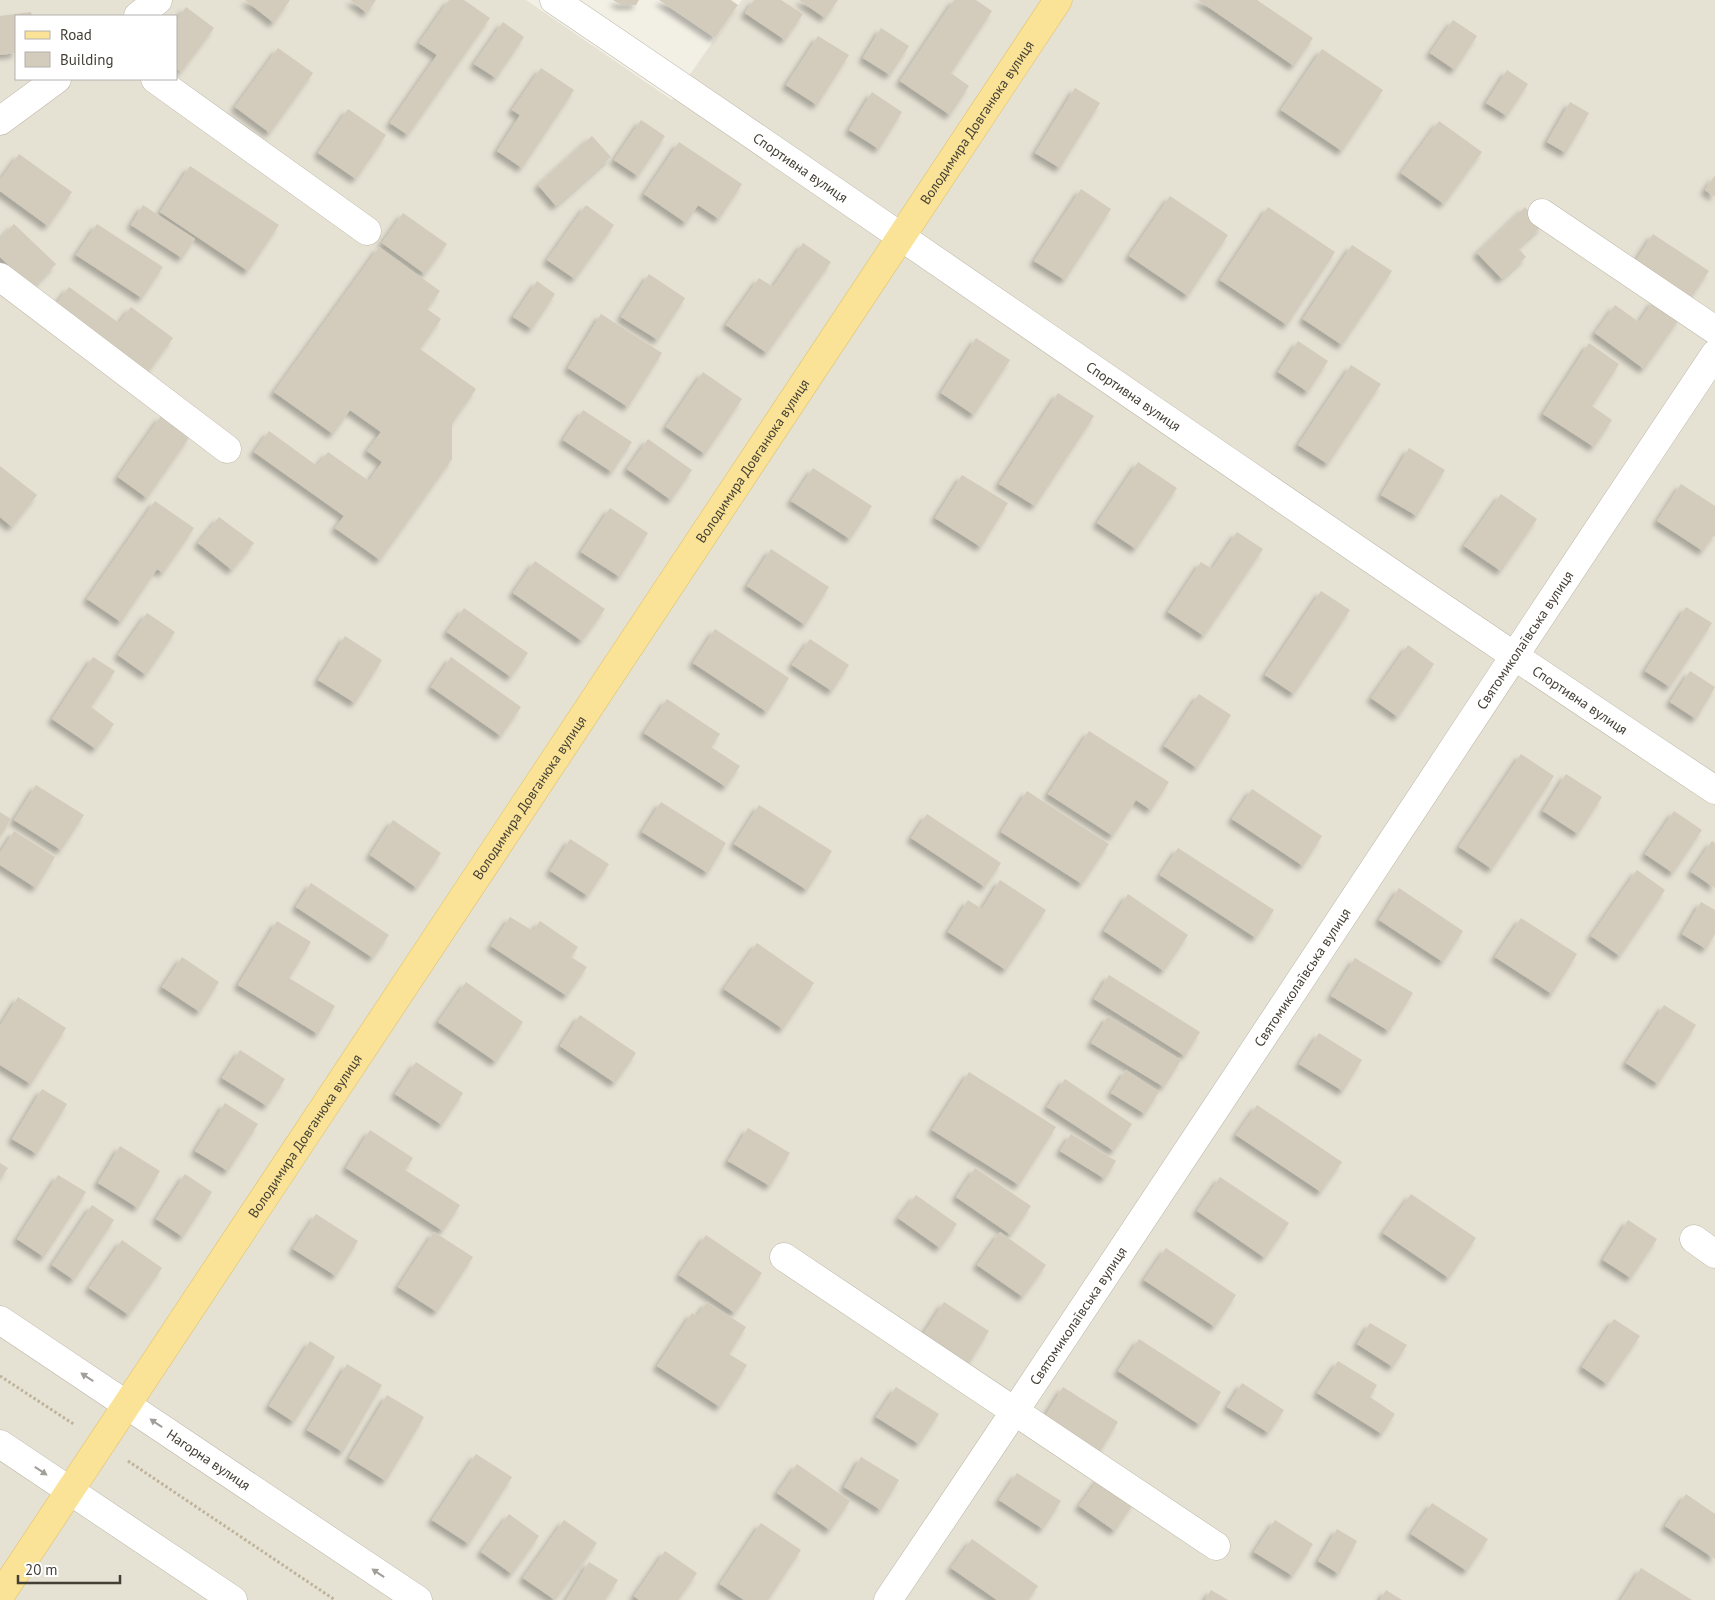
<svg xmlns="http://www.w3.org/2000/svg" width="1715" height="1600" font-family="'PT Sans',sans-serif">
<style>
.residential{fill:#e5e1d3;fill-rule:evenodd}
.building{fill:#d3cbbb;filter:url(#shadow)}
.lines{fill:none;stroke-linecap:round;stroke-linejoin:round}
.minor-casing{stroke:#bdb7a8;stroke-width:29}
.major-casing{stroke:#dec167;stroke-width:29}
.path{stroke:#beb39a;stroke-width:3;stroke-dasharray:2.5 2.5;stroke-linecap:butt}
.minor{stroke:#fff;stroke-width:28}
.major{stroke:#fae396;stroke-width:28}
.oneway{fill:#a29f9a}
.labels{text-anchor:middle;stroke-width:4;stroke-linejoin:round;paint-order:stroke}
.street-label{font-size:14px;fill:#443f35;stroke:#fff}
</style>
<defs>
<filter id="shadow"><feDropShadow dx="-4.5" dy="4.5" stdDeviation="2.5" flood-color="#0004"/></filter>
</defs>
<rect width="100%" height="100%" fill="#f2efe5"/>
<!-- residential -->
<path class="residential" d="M0 0H526L672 100 742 0H1715V1600H0ZM16 16H176V79H16Z"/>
<!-- building -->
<g class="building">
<polygon points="245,0 290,0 274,23"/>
<polygon points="350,0 376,0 367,13"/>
<polygon points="449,0 464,0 490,18 408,135 390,123 437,55 419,43"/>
<polygon points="613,0 639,0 636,5 621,5"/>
<polygon points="659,0 731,0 738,5 715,38"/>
<polygon points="754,0 781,0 803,14 785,40 745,13"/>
<polygon points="799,0 838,0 825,18"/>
<polygon points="954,0 976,0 992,11 951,73 969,86 950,115 900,81"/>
<polygon points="1198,0 1257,0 1313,38 1294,66"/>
<polygon points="186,7 214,28 181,72 176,68 176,21"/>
<polygon points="31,12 32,16 16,16 16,53 0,55 0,16"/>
<polygon points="1453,20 1477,36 1455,70 1430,53"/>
<polygon points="503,22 524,37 496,78 474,64"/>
<polygon points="881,28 909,46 890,75 863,58"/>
<polygon points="818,36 849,55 817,105 786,85"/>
<polygon points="278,48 313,73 270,133 235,107"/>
<polygon points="1322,49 1383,90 1342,151 1281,110"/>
<polygon points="541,68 574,90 522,168 497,151 520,115 512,110"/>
<polygon points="1507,70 1528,84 1507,116 1486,103"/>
<polygon points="1075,88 1100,103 1060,168 1035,153"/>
<polygon points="872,92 902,112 879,149 849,130"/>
<polygon points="1570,102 1589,113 1566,153 1547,142"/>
<polygon points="348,109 386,135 356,179 318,153"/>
<polygon points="641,120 665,136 638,176 614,160"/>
<polygon points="1439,121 1482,152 1444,204 1401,173"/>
<polygon points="592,136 611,157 556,206 538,185"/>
<polygon points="679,142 742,184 719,219 698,205 686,223 644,194"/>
<polygon points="19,154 72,192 48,226 0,191 0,180"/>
<polygon points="190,166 279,225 248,271 160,212"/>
<polygon points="1715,175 1715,197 1705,190"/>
<polygon points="1081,189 1111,209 1065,280 1034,261"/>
<polygon points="1170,196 1228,235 1188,296 1129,256"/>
<polygon points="143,205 195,239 182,258 131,225"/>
<polygon points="586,205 614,225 575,279 547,260"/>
<polygon points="1268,207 1335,252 1287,325 1220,280"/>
<polygon points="1525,207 1542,226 1518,248 1526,257 1502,279 1477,253"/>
<polygon points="403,213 447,244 425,274 382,243"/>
<polygon points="14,224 56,264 33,288 0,257 0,239"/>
<polygon points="97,224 163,267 142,298 76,255"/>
<polygon points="1653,234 1709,271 1690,299 1635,262"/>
<polygon points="803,243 831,262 767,353 726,325 759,278 773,287"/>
<polygon points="1352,245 1392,271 1342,345 1303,319"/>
<polygon points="379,247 440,291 427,309 441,319 420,349 476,389 452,423 452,459 380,560 335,528 344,516 254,452 269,431 317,466 328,452 369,481 382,462 367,451 381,432 350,410 333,434 274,392"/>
<polygon points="649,274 685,298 658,340 621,317"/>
<polygon points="537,281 555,294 532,329 513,317"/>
<polygon points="69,287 119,323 131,307 173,338 145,376 52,309"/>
<polygon points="1654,300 1680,318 1644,369 1595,333 1615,305 1639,322"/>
<polygon points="601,314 662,353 628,407 568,368"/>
<polygon points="976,338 1010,360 974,415 941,393"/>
<polygon points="1298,341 1328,361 1308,392 1278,372"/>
<polygon points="1589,343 1619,364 1592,406 1612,420 1594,447 1543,414"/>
<polygon points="1351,365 1381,384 1328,464 1298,445"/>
<polygon points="703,372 742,399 705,454 666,427"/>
<polygon points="1058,393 1094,416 1035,506 999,484"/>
<polygon points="583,410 632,442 612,472 563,440"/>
<polygon points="161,416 190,436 147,498 118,477"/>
<polygon points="648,439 692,470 671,500 627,469"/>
<polygon points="1409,448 1445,470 1417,516 1381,495"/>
<polygon points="1138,462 1177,488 1136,549 1097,523"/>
<polygon points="0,466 37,495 12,527 0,517"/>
<polygon points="813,468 872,506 850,539 791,501"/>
<polygon points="962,475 1008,503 981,547 935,518"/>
<polygon points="1681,484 1715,506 1715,537 1713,536 1703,551 1657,521"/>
<polygon points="1501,494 1537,519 1501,571 1464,546"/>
<polygon points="155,501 194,528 163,573 157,569 121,622 87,599"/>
<polygon points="610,508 648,533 620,577 581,552"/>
<polygon points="219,517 254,543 232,570 198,543"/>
<polygon points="1237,532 1263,549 1204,636 1168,612 1201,562 1212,569"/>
<polygon points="771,549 829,587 805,625 747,586"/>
<polygon points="535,561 605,609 582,641 513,593"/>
<polygon points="1321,591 1350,610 1294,694 1265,675"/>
<polygon points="1686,607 1712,623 1670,687 1645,671"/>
<polygon points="464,608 528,653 511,677 447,632"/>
<polygon points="147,613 175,632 146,675 118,655"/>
<polygon points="715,629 789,678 767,712 693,663"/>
<polygon points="345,636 382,660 355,703 318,680"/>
<polygon points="810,639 849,665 832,691 792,665"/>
<polygon points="1408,645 1434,664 1398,717 1371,698"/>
<polygon points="93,657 115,671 91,707 114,724 96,749 52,719"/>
<polygon points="451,657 521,707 501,736 431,687"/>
<polygon points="1690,671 1715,687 1696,719 1670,702"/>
<polygon points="1199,694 1231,715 1197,768 1164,746"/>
<polygon points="667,699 720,734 711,747 740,766 726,787 644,733"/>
<polygon points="1089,731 1169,782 1151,810 1136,800 1113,836 1048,794"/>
<polygon points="1521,754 1554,776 1492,869 1459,847"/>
<polygon points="1566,774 1602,797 1578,834 1543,811"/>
<polygon points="36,785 84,815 61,850 14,820"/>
<polygon points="1252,789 1322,836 1303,866 1232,819"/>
<polygon points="1027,791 1109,844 1082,884 1001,832"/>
<polygon points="661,802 726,843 708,873 642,832"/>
<polygon points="759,805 832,851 807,890 734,844"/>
<polygon points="1674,811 1702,830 1673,873 1645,854"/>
<polygon points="0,812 11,819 0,837"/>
<polygon points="927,814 1001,863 985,887 911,838"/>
<polygon points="393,820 441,853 417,888 370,855"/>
<polygon points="14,831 55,857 36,888 0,865 0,853"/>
<polygon points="570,839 609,864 588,896 550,871"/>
<polygon points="1712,841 1715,843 1715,888 1691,872"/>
<polygon points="1178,848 1274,910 1256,938 1160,875"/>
<polygon points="1637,870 1665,890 1620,956 1591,936"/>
<polygon points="1000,880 1046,910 1006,970 948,932 968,900 982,909"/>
<polygon points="311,883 389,935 373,958 296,907"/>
<polygon points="1399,888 1463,931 1443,962 1379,920"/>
<polygon points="1128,894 1188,935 1164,971 1104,931"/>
<polygon points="1701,902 1715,910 1715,934 1706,949 1682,934"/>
<polygon points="510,917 533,931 540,921 578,947 571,957 587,967 567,996 491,946"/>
<polygon points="1521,918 1577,954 1552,994 1495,957"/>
<polygon points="277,921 311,942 289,978 335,1006 318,1034 238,985"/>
<polygon points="757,943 814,983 783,1029 724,989"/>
<polygon points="182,957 219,982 200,1012 162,987"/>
<polygon points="1355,958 1413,993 1389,1031 1331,996"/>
<polygon points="1109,975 1200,1032 1185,1056 1094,999"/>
<polygon points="466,982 523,1022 496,1062 438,1022"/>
<polygon points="18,997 66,1028 31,1084 0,1065 0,1026"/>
<polygon points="1664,1005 1696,1025 1658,1084 1626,1063"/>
<polygon points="580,1015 636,1053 615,1083 560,1046"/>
<polygon points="1108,1016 1181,1060 1164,1087 1091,1043"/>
<polygon points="1319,1033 1362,1060 1343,1091 1299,1064"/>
<polygon points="240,1050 285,1079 267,1106 222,1078"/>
<polygon points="416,1062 463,1093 442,1125 395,1094"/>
<polygon points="1126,1070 1159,1092 1145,1114 1111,1093"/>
<polygon points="969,1072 1056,1127 1019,1185 932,1130"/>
<polygon points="1065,1079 1132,1124 1114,1151 1047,1107"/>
<polygon points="42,1089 67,1104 37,1154 12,1139"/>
<polygon points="225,1103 258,1124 228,1171 195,1151"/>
<polygon points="1257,1105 1342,1162 1321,1192 1236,1135"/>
<polygon points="748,1128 790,1153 770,1186 728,1161"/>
<polygon points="370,1130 413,1158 405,1170 460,1205 443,1231 346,1168"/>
<polygon points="1071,1134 1116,1161 1105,1179 1060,1151"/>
<polygon points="120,1146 160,1171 138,1208 98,1183"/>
<polygon points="0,1163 8,1168 0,1179"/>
<polygon points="975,1168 1031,1206 1011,1235 956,1197"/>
<polygon points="185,1174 212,1192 183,1237 156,1219"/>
<polygon points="58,1175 86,1192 44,1257 17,1239"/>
<polygon points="1220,1177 1289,1223 1265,1258 1197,1211"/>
<polygon points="1411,1194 1476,1238 1449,1278 1383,1233"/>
<polygon points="916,1195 957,1224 940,1248 898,1218"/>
<polygon points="92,1205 114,1220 74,1280 52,1265"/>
<polygon points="316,1214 358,1241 336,1276 293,1249"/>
<polygon points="1628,1220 1657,1239 1631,1278 1603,1260"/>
<polygon points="434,1232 473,1257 437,1312 398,1287"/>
<polygon points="1000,1232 1046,1265 1023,1297 977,1265"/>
<polygon points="706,1235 762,1273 735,1313 679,1275"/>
<polygon points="122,1240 162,1268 129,1315 89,1288"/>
<polygon points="1166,1248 1236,1295 1215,1327 1144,1280"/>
<polygon points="707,1302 746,1327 729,1354 747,1365 720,1407 657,1366 692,1313 697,1316"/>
<polygon points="944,1302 989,1331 968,1365 922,1336"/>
<polygon points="1614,1319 1640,1336 1607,1384 1582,1367"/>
<polygon points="1370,1323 1407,1345 1393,1367 1357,1344"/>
<polygon points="1139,1339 1221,1392 1200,1425 1118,1371"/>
<polygon points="310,1341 335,1357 294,1422 269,1406"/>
<polygon points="1338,1361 1377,1385 1370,1397 1395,1414 1382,1434 1317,1393"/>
<polygon points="347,1364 382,1385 343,1452 307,1430"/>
<polygon points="1242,1383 1284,1410 1269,1433 1227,1407"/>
<polygon points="896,1387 939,1414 919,1444 876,1417"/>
<polygon points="1063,1387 1118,1422 1098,1455 1042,1421"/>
<polygon points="387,1395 424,1417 386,1481 349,1458"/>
<polygon points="476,1454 512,1477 469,1544 432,1520"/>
<polygon points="861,1457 899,1480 881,1510 844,1487"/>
<polygon points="797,1464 850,1501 830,1530 777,1493"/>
<polygon points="1017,1473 1061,1501 1043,1529 999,1500"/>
<polygon points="1100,1477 1135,1501 1115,1531 1079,1506"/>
<polygon points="1686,1494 1715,1514 1715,1559 1665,1526"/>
<polygon points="1432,1503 1488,1539 1467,1571 1411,1534"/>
<polygon points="509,1514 539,1536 512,1574 481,1552"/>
<polygon points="564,1520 597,1543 555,1600 523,1578"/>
<polygon points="1275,1520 1313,1544 1293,1576 1254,1552"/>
<polygon points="761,1523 801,1550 768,1600 744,1600 720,1584"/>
<polygon points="1337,1529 1357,1541 1339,1574 1318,1561"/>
<polygon points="972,1539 1038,1586 1028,1600 997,1600 951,1568"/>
<polygon points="665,1551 697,1573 678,1600 639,1600 634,1596"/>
<polygon points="589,1562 618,1580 605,1600 566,1600"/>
<polygon points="1641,1568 1692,1600 1621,1600"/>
<polygon points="1211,1590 1228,1600 1205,1600"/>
<polygon points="1386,1590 1402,1600 1380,1600"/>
</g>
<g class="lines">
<defs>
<g id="minor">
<path id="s1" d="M554 0C942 262 1325 532 1715 790"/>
<polyline points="138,16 158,0"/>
<polyline points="155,79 367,231"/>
<polyline points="0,121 57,79"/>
<polyline points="1542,213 1715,330"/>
<polyline points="0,277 227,449"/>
<polyline points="1694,1239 1715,1254"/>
<polyline points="784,1257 1216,1546"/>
<path id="s2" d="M0 1320 418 1600"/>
<polyline points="0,1444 233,1600"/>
<path id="s3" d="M888 1600C1167 1187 1438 768 1715 354"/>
</g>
<g id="major">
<path id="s4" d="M0 1596 1058 0"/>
</g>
</defs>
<!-- minor casing -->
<use href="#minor" class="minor-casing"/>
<!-- major casing -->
<use href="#major" class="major-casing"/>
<!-- path -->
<g class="path">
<polyline points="0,1376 75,1425"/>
<polyline points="128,1461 335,1600"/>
</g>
<!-- minor -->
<use href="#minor" class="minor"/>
<!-- major -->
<use href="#major" class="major"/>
</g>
<!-- one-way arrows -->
<defs><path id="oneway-solid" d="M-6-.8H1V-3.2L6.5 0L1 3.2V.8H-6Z" transform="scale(1.25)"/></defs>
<g class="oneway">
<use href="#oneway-solid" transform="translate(87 1377) rotate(-147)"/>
<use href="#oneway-solid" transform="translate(156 1423) rotate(-146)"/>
<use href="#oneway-solid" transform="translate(41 1471) rotate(34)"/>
<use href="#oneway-solid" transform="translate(378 1573) rotate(-146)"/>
</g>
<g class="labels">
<!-- street labels -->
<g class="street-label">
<text dy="5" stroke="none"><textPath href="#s4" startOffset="1768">Володимира Довганюка вулиця</textPath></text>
<text dy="5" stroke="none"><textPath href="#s1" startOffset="298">Спортивна вулиця</textPath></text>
<text dy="5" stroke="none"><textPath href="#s1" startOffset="702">Спортивна вулиця</textPath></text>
<text dy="5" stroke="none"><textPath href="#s4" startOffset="1362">Володимира Довганюка вулиця</textPath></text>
<text dy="5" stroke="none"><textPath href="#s3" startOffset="1152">Святомиколаївська вулиця</textPath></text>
<text dy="5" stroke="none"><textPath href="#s1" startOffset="1242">Спортивна вулиця</textPath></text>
<text dy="5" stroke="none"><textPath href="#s4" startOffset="958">Володимира Довганюка вулиця</textPath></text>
<text dy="5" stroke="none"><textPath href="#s3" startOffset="748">Святомиколаївська вулиця</textPath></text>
<text dy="5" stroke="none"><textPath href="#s4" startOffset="552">Володимира Довганюка вулиця</textPath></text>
<text dy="5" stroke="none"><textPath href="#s3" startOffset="342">Святомиколаївська вулиця</textPath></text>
<text dy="5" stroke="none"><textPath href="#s2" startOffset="251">Нагорна вулиця</textPath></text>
</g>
</g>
<!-- legend -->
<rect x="15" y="15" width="162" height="65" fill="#ffffff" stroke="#b4b2ae"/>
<rect x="25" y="31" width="25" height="8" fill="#fae396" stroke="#b4b2ae"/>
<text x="60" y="40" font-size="15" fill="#443f35">Road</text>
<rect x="25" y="52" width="25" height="15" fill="#d3cbbb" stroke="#b4b2ae"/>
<text x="60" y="65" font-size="15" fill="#443f35">Building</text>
<!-- scale -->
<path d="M18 1575v8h102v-8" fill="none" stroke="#443f35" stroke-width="2.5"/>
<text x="25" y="1575" font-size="15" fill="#443f35" stroke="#ffffff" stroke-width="4" paint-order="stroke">20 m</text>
</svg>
